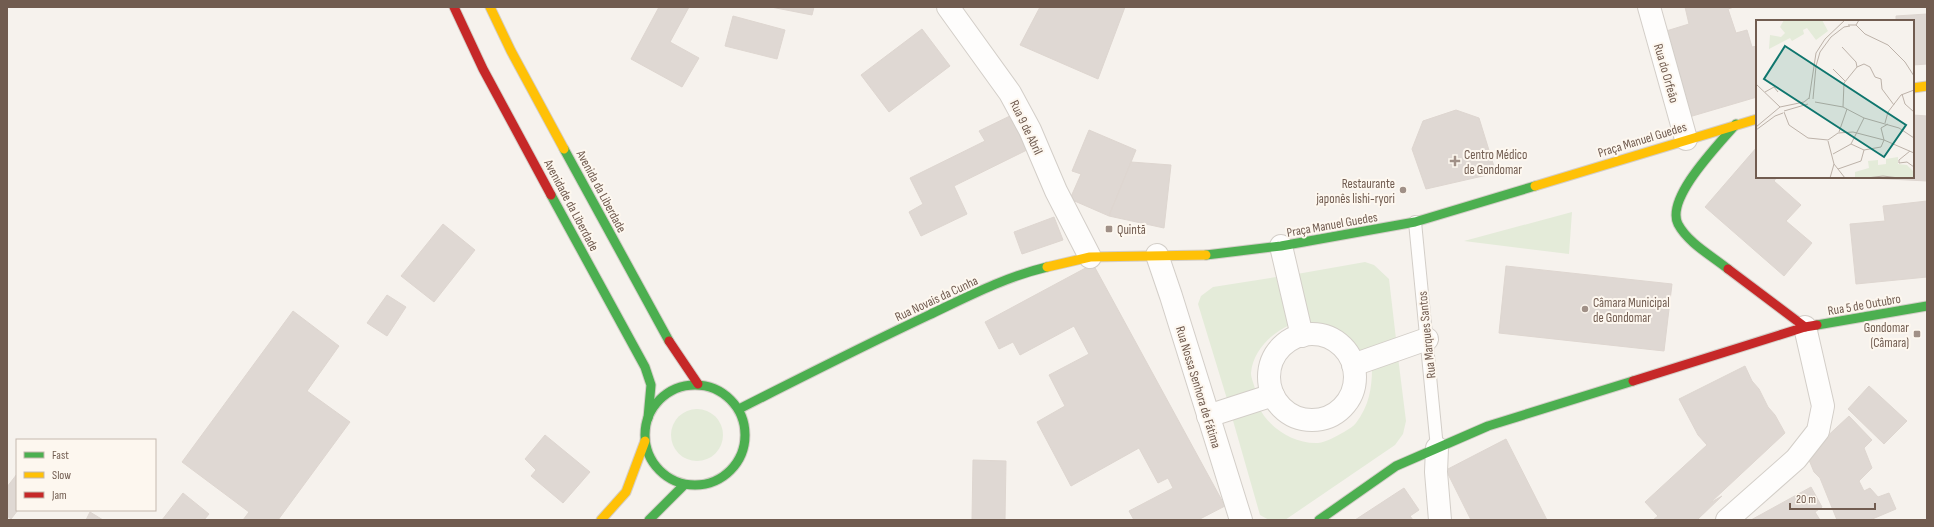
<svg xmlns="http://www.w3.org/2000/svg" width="1934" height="527" font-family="'Sofia Sans Condensed',sans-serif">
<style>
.green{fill:#e4ebd9}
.building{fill:#dfd8d3;stroke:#ded6d0}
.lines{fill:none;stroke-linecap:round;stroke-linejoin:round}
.lane-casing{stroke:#d3cec8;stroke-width:14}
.street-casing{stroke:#d3cec8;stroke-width:24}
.fast-casing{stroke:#d4cec8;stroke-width:11}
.slow-casing{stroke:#d4cec8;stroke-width:11}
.jam-casing{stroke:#d4cec8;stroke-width:11}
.lane{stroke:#fefdfc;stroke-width:12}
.street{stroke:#fefdfc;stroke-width:22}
.fast{stroke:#4caf50;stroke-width:9}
.slow{stroke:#ffc107;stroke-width:9}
.jam{stroke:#c62828;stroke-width:9}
.poi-dot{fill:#a09087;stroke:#fdf7ef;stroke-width:1.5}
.labels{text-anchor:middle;stroke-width:4;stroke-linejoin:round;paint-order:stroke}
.street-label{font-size:13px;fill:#715c50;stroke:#fdf7ef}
.poi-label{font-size:13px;fill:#715c50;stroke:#fdf7ef;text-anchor:start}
.inset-road{fill:none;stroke:#bdb2a9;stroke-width:1}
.view{fill:#0f766e;fill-opacity:0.15;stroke:#0f766e;stroke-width:2}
.inset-edge{fill:none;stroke:#715c50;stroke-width:2}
</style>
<rect width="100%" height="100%" fill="#f6f2ed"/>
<!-- green -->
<g class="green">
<polygon points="1572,212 1569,254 1464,241"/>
<path d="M1365 262 1374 265 1389 279 1396 339 1361 351C1342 329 1336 325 1307 322L1297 274Z"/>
<path d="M1276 277 1290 325C1271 333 1253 351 1251 373 1251 378 1254 384 1255 389L1227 399 1198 304 1201 296 1213 287Z"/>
<path d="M1398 357 1406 421 1403 434 1395 445 1285 520H1269L1260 515 1232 417 1258 406C1269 428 1293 444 1318 443 1326 442 1337 436 1344 432 1348 429 1353 427 1356 423 1369 406 1372 388 1372 368Z"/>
<circle cx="697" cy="435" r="26"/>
</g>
<!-- building -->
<g class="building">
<polygon points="659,7 689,7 670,42 699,58 682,87 631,59"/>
<polygon points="771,7 814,7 812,15"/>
<polygon points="1040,7 1125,7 1098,79 1020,45"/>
<polygon points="1685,7 1734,7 1728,9 1736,33 1747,30 1752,47 1757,46 1757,97 1689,117 1663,32 1689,24"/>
<polygon points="1927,14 1927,64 1913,65 1913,21 1896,21 1896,16"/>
<polygon points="733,16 785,30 777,59 725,46"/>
<polygon points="922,29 950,66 889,112 861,75"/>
<polygon points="1456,110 1479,118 1496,173 1426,189 1412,149 1423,121"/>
<polygon points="1016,113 1033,147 954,186 967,214 921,236 909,212 923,204 910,178 985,141 979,131"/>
<polygon points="1913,115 1927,116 1927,181 1870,178 1913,177"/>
<polygon points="1089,130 1136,150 1109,216 1070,199 1081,174 1072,171"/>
<polygon points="1757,147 1757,177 1777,177 1774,181 1801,205 1786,221 1812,243 1784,276 1705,207"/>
<polygon points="1131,162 1171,165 1164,228 1109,216"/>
<polygon points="1927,201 1927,277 1856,284 1850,224 1885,221 1883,206"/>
<polygon points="1054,217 1063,240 1022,254 1014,232"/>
<polygon points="443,224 475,250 434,302 401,276"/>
<polygon points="1093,264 1225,506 1198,520 1134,520 1129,511 1173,488 1168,478 1158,483 1139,448 1071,486 1037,422 1065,406 1049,375 1089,354 1074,326 1020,355 1013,342 999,349 985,322"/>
<polygon points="1506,266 1672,284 1664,351 1499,333"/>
<polygon points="387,295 406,307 387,336 367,323"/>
<polygon points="293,311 339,346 307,391 350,422 278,520 243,520 249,512 182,462"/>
<polygon points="1745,366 1752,381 1759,389 1768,407 1775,415 1785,433 1710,503 1722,496 1697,520 1653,520 1658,516 1645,502 1707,445 1698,435 1679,399"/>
<polygon points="1869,386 1907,421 1884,444 1848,409"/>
<polygon points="1849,416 1872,440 1864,448 1872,468 1859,481 1864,491 1870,488 1878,497 1889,493 1896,509 1870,520 1837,520 1820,478 1814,472 1807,455"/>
<polygon points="545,435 590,472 563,503 531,476 536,470 525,459"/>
<polygon points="1506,439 1547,520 1471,520 1446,470"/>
<polygon points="973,460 1006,461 1005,520 972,520"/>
<polygon points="17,474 18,510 11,519 7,516 7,487"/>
<polygon points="1811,487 1822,507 1815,512 1820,520 1751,520"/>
<polygon points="1404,488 1419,510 1410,516 1413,520 1355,520"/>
<polygon points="183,493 209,514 204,520 162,520"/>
<polygon points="90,512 103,520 86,520"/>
</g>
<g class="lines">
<defs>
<polyline id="lane" points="1415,222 1437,448"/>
<g id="street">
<polyline points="948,7 1010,93 1030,130 1056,191 1090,257"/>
<polyline points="1649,7 1686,139"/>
<polyline points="1281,246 1302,336"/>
<polyline points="1157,255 1171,296 1241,520"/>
<circle cx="1312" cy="377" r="43"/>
<polyline points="1353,365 1427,339"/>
<polyline points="1208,416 1273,395"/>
<polyline points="1437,448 1436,472 1440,520"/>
<polyline points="1727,520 1796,459 1818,431 1823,406 1805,327"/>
</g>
<g id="fast">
<polyline points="564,149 669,341"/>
<polyline points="551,195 645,367 651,385 648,418"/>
<polyline points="1206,255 1281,246 1415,222 1535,186"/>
<path d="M1728 269C1712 256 1688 243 1678 224 1665 198 1720 143 1736 124"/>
<polyline points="1817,325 1927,306"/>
<circle cx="695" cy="435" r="50"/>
<path d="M739 409C802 377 865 345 929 315 967 297 1005 277 1047 267"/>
<polyline points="649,520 684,485"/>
<polyline points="1319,520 1396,466 1488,426 1633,381"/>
</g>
<g id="slow">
<polyline points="490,7 511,51 564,149"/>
<polyline points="1913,88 1927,86"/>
<polyline points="1535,186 1757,119"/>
<polyline points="1047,267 1090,257 1206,255"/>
<polyline points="601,520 626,492 645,441"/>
</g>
<g id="jam">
<polyline points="454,7 483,69 551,195"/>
<polyline points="1728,269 1805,327"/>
<polyline points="669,341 698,384"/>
<polyline points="1633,381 1805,327 1817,325"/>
</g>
</defs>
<!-- lane casing -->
<use href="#lane" class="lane-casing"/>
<!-- street casing -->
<use href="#street" class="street-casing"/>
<!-- fast casing -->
<use href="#fast" class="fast-casing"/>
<!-- slow casing -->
<use href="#slow" class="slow-casing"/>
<!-- jam casing -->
<use href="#jam" class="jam-casing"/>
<!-- lane -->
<use href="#lane" class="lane"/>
<!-- street -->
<use href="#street" class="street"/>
<!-- fast -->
<use href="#fast" class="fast"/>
<!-- slow -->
<use href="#slow" class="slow"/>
<!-- jam -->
<use href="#jam" class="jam"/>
</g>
<!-- markers -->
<g class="poi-dot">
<path d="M1453 155h4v4h4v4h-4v4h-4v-4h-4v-4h4z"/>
<circle cx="1403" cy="190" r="4"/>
<rect x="1105" y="225" width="8" height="8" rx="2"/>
<circle cx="1585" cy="309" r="4"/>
<rect x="1913" y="330" width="8" height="8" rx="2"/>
</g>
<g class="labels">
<!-- street labels -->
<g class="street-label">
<text transform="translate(1667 73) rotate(74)" y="5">Rua do Orfeão</text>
<text transform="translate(1027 127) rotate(64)" y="5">Rua 9 de Abril</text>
<text transform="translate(1642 139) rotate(-17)" y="5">Praça Manuel Guedes</text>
<text transform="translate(602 191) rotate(62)" y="5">Avenida da Liberdade</text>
<text transform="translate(572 205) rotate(62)" y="5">Avenidade da Liberdade</text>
<text transform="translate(1332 224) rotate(-10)" y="5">Praça Manuel Guedes</text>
<text transform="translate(936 298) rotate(-25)" y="5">Rua Novais da Cunha</text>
<text transform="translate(1864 304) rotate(-10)" y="5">Rua 5 de Outubro</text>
<text transform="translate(1426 335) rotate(-96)" y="5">Rua Marques Santos</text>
<text transform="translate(1199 387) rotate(73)" y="5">Rua Nossa Senhora de Fátima</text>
</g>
<!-- poi labels -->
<g class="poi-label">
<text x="1464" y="159">Centro Médico<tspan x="1464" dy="15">de Gondomar</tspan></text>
<text x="1395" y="188" text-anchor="end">Restaurante<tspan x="1395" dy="15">japonês lishi-ryori</tspan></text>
<text x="1117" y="234">Quintã</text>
<text x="1593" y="307">Câmara Municipal<tspan x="1593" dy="15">de Gondomar</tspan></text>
<text x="1909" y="332" text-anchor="end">Gondomar<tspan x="1909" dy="15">(Câmara)</tspan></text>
</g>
</g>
<!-- overview -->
<g transform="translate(1756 20)">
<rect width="158" height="158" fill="#f6f2ed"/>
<path d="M28 0H66L72 11 60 20 51 8 47 10 48 14 36 21 34 18 13 29 14 15 25 17 29 13 24 7ZM142 137V144L151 145 158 152V158H99V152L113 148 112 141 122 140V145L130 144V139Z" fill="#e4ebd9"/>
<path class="inset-road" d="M92 5H100L103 0M100 5 109 14 132 25 149 42 158 56M86 27 100 42 101 47 88 63 87 87M101 47 108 44 114 47 119 57 125 59 126 69 138 85M77 49 89 61M0 64 24 87 48 82 53 78M9 72 18 67 22 72M146 74 149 84 158 92M53 79 60 33 69 19 89 0M57 79 60 46 64 32 75 17 88 7 94 6M59 82 87 87 108 98 143 108 158 118M28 91 52 84M28 92 33 105 52 118 72 120 82 113 97 112 128 120 158 133M129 103 132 92 145 75 158 70M0 107 24 87M0 110 19 96 27 93M83 112 91 89M128 120 125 108 132 104M72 121 78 144 74 158M95 124 108 130 125 127 128 120M154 131 143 140V143L151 142 158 147M77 134 95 124 108 98M78 144 89 158M82 149 105 141 108 130M111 158 127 156 143 158"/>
<path class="view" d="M29 26 150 105 128 137 8 59Z"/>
<rect width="158" height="158" class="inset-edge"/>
</g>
<!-- border -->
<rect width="1934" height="527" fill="none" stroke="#715c50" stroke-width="16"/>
<!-- legend -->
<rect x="16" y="439" width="140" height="72" fill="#fdf7ef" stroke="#c5b9af"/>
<rect x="24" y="452" width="20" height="6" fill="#4caf50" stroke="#c5b9af"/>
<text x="52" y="459" font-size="12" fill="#715c50">Fast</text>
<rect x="24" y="472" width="20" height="6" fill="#ffc107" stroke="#c5b9af"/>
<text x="52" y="479" font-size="12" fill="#715c50">Slow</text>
<rect x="24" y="492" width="20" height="6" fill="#c62828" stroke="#c5b9af"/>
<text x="52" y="499" font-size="12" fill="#715c50">Jam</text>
<!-- scale -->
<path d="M1790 503v6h85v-6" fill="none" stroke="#715c50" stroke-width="2"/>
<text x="1796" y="503" font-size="12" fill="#715c50" stroke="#fdf7ef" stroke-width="3" paint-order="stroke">20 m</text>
</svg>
